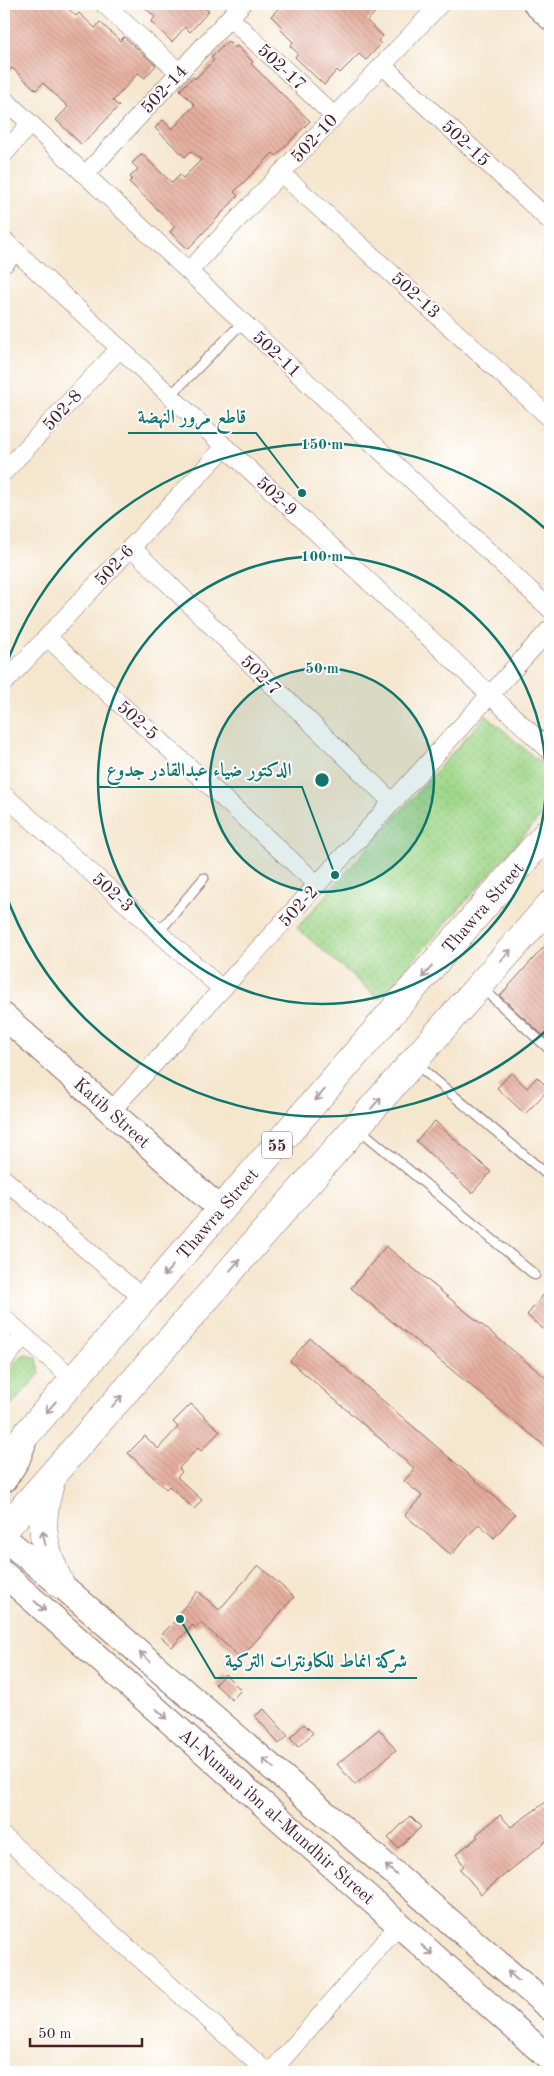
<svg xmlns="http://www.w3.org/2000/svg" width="554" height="2076" font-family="'Old Standard TT',Amiri,serif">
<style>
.grass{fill:url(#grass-dots);stroke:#747a59}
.building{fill:url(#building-back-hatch)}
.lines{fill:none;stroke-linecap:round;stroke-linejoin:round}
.lane-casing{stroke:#866564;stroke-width:11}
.street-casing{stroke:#866564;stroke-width:19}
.secondary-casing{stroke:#866564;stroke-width:27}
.primary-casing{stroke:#866564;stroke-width:29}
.lane{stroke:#fff;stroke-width:9}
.street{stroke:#fff;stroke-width:18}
.secondary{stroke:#fff;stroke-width:25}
.primary{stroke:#fff;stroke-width:28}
.oneway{stroke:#ae9aa0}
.ring{fill:none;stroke:#0f766e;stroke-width:2.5}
.labels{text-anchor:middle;stroke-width:4;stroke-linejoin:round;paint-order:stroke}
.shield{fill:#fff;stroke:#80626b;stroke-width:1}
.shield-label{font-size:16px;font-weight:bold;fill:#4a1f2b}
.street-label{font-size:18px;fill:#4a1f2b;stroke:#fff}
.centre{fill:#0f766e;stroke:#fff;stroke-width:2.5}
.ring-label{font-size:15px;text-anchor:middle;font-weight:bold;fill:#0f766e;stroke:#fff;stroke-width:4;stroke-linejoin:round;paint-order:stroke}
.leader{fill:none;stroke:#0f766e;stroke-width:2}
.callout-dot{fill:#0f766e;stroke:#fff;stroke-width:2}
.callout-label{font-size:19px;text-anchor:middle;font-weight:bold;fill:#0f766e;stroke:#fff;stroke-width:4;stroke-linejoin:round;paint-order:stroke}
</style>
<defs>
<pattern id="grass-dots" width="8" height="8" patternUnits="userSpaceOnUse" patternTransform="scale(1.25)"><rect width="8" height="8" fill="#9ed587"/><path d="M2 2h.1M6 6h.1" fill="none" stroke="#8ab675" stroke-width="1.8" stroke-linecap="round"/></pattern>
<pattern id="building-back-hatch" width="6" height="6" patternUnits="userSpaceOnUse" patternTransform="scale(1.25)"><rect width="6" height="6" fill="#e4ad9c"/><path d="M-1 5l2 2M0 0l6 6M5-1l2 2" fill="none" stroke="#c59487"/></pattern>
</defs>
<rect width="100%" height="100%" fill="#fff"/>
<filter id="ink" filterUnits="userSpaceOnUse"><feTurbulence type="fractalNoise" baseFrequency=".02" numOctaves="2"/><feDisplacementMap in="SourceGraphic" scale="10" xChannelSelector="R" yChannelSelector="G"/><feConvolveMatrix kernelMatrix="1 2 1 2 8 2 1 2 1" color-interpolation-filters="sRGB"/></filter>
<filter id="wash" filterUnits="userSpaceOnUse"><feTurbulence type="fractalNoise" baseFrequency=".0096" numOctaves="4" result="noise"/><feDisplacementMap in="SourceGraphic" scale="20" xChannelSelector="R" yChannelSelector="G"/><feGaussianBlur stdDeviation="1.12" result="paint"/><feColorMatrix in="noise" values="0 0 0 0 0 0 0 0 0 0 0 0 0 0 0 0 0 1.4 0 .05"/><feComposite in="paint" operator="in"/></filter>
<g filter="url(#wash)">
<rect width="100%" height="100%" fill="#f5e6ce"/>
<!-- grass -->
<g class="grass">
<polygon points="486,715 550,771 550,806 379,999 297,928"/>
<polygon points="26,1354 37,1358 40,1373 4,1414 4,1375 20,1357"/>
</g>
<g id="blocks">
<!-- building -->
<g class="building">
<polygon points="4,4 63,4 76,16 79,13 95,28 100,22 120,41 124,37 156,65 145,78 138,73 113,101 119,106 82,145 56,120 68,107 43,83 36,90 12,68 4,77"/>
<polygon points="141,4 200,4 209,11 190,32 185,27 172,42 151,22 155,17"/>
<polygon points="283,4 383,4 367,21 383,36 378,41 381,44 366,60 359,54 340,73 337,70 324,85 295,57 298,53 290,46 293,42 279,28 281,26 271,16"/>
<polygon points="228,41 235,48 237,46 253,62 251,64 310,121 276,156 273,153 234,192 238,196 188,249 170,232 175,226 129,182 132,179 130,177 138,169 132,163 142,154 172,183 180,175 183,178 201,160 191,151 185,157 155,128 163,120 172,129 195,105 180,90 193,77 195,79 214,60 211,58"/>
<polygon points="550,940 550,1042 500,996"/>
<polygon points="511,1073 527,1088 537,1077 549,1089 525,1114 497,1088"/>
<polygon points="435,1121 491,1172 472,1193 416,1141"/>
<polygon points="386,1246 550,1381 550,1439 545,1446 351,1288"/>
<polygon points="550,1287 550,1335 527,1315"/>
<polygon points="310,1338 515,1514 494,1538 479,1524 451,1555 405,1515 422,1496 404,1481 415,1469 290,1361"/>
<polygon points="191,1404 220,1431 201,1451 198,1448 179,1468 182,1472 177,1477 202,1500 194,1509 169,1486 166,1489 128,1453 145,1436 158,1449 178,1427 173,1422"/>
<polygon points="258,1565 294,1597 241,1658 201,1623 196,1628 193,1625 172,1647 160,1636 181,1615 179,1613 198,1591 219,1610"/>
<polygon points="225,1674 241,1690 232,1700 215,1684"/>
<polygon points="264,1709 288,1736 279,1744 255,1716"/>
<polygon points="304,1724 313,1733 298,1747 290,1738"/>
<polygon points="379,1729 396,1750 355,1785 337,1764"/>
<polygon points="550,1799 550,1838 481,1894 460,1869 464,1866 456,1854 478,1837 476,1835 500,1815 511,1827"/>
<polygon points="410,1816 421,1827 398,1848 388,1838"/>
</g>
</g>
</g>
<g filter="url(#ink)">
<use href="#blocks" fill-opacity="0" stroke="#866564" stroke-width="1"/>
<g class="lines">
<defs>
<g id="lane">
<polyline points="170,396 243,322"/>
<polyline points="158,933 204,878"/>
<polyline points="481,987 550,1050"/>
<polyline points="415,1063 550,1177"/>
<polyline points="358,1128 535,1275"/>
</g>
<g id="street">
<polyline points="104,4 179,72"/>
<polyline points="230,18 334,116"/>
<polyline points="382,65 550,221"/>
<polyline points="4,99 550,609"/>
<polyline points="4,154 30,124"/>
<polyline points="281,173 550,418"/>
<polyline points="85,175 242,4"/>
<polyline points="4,240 550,751"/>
<polyline points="4,264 16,251"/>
<polyline points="189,271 440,4"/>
<polyline points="4,472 120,348"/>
<polyline points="131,547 392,802"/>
<polyline points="47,637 317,884"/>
<polyline points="4,683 225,447"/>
<polyline points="4,795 222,989"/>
<polyline points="110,1112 550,629"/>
<polyline points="4,1179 144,1299"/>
<polyline points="4,1318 74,1380"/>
<polyline points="4,1360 24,1336"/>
<polyline points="4,1837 267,2072"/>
<polyline points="271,2072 399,1925"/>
</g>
<g id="secondary">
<polyline points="536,4 550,17"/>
<path id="s1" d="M4 1016 221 1210"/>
<polyline points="4,1480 17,1460 23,1444"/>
<polyline points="4,1538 60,1584 550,2008"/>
<path id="s2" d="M4 1574 550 2059"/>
</g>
<g id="primary">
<path id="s3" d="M4 1460 550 830"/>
<path d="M52 1477C38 1521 41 1543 60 1584"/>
<polyline points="4,1530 550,905"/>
</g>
</defs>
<!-- lane casing -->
<use href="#lane" class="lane-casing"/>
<!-- street casing -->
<use href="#street" class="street-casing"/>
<!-- secondary casing -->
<use href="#secondary" class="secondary-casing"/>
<!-- primary casing -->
<use href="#primary" class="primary-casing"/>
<!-- lane -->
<use href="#lane" class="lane"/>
<!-- street -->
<use href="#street" class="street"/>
<!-- secondary -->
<use href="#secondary" class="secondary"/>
<!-- primary -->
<use href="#primary" class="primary"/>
</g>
<!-- one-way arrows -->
<defs><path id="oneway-shaft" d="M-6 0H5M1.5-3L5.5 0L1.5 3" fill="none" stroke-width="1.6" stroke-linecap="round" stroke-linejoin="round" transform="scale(1.25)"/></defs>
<g class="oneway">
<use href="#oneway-shaft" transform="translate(506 955) rotate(-48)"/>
<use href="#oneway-shaft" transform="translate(427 972) rotate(131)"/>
<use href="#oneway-shaft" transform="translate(320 1095) rotate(131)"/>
<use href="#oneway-shaft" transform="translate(376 1103) rotate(-49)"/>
<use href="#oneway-shaft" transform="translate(235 1265) rotate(-49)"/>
<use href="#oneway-shaft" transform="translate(168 1271) rotate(131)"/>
<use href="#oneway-shaft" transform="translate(117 1401) rotate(-49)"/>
<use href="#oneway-shaft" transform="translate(51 1407) rotate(131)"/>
<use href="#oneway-shaft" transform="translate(44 1538) rotate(-101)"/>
<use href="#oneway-shaft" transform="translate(40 1606) rotate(42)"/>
<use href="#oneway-shaft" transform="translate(145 1657) rotate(-139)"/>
<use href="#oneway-shaft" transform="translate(162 1714) rotate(42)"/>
<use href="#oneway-shaft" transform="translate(268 1763) rotate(-139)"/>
<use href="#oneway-shaft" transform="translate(391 1870) rotate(-139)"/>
<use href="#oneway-shaft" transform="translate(427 1950) rotate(41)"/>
<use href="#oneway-shaft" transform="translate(513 1976) rotate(-139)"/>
</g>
</g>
<!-- distance rings -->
<circle cx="322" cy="780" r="112" fill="#0f766e" fill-opacity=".12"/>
<g class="ring">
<circle cx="322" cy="780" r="112"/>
<circle cx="322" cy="780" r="224"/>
<path d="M549 1028A336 336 0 0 1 4 889M4 671A336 336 0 0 1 549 532"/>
</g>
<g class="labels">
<!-- shield labels -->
<rect class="shield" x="262" y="1131.5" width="30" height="27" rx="4"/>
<g class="shield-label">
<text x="277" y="1151">55</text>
</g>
<!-- street labels -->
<g class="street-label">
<text transform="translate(282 67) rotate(43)" y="6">502-17</text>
<text transform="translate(164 89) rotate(-47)" y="6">502-14</text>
<text transform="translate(314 138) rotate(-47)" y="6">502-10</text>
<text transform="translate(466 143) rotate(43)" y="6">502-15</text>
<text transform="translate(416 295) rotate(42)" y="6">502-13</text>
<text transform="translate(277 354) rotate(43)" y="6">502-11</text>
<text transform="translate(62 410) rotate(-47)" y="6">502-8</text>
<text transform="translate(277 496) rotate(43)" y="6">502-9</text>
<text transform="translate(114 565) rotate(-47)" y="6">502-6</text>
<text transform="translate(261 675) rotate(44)" y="6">502-7</text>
<text transform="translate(138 720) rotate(42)" y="6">502-5</text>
<text transform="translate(113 892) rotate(42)" y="6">502-3</text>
<text transform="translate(298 906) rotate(-48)" y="6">502-2</text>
<text dy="6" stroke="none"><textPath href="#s3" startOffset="731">Thawra Street</textPath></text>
<text dy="6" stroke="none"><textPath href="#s1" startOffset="145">Katib Street</textPath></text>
<text dy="6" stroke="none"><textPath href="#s3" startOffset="326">Thawra Street</textPath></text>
<text dy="6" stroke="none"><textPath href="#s2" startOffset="365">Al-Numan ibn al-Mundhir Street</textPath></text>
</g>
</g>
<circle cx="322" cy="780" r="8" class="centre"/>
<g class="ring-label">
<text x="322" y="449">150 m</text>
<text x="322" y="561">100 m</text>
<text x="322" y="673">50 m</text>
</g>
<!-- callouts -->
<path class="leader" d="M302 493L256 433H128M335 875L302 787H97M180 1619L215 1678H417"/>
<g class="callout-dot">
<circle cx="302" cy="493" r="5"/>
<circle cx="335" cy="875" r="5"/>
<circle cx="180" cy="1619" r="5"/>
</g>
<g class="callout-label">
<text x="192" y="423">قاطع مرور النهضة</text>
<text x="199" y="776">الدكتور ضياء عبدالقادر جدوع</text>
<text x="316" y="1667">شركة انماط للكاونترات التركية</text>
</g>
<!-- margin -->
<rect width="554" height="2076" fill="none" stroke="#fff" stroke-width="20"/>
<!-- scale -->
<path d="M30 2038v8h112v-8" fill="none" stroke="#4a1f2b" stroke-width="2.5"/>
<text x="38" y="2038" font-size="15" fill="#4a1f2b" stroke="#ffffff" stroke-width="4" paint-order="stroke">50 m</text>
</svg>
